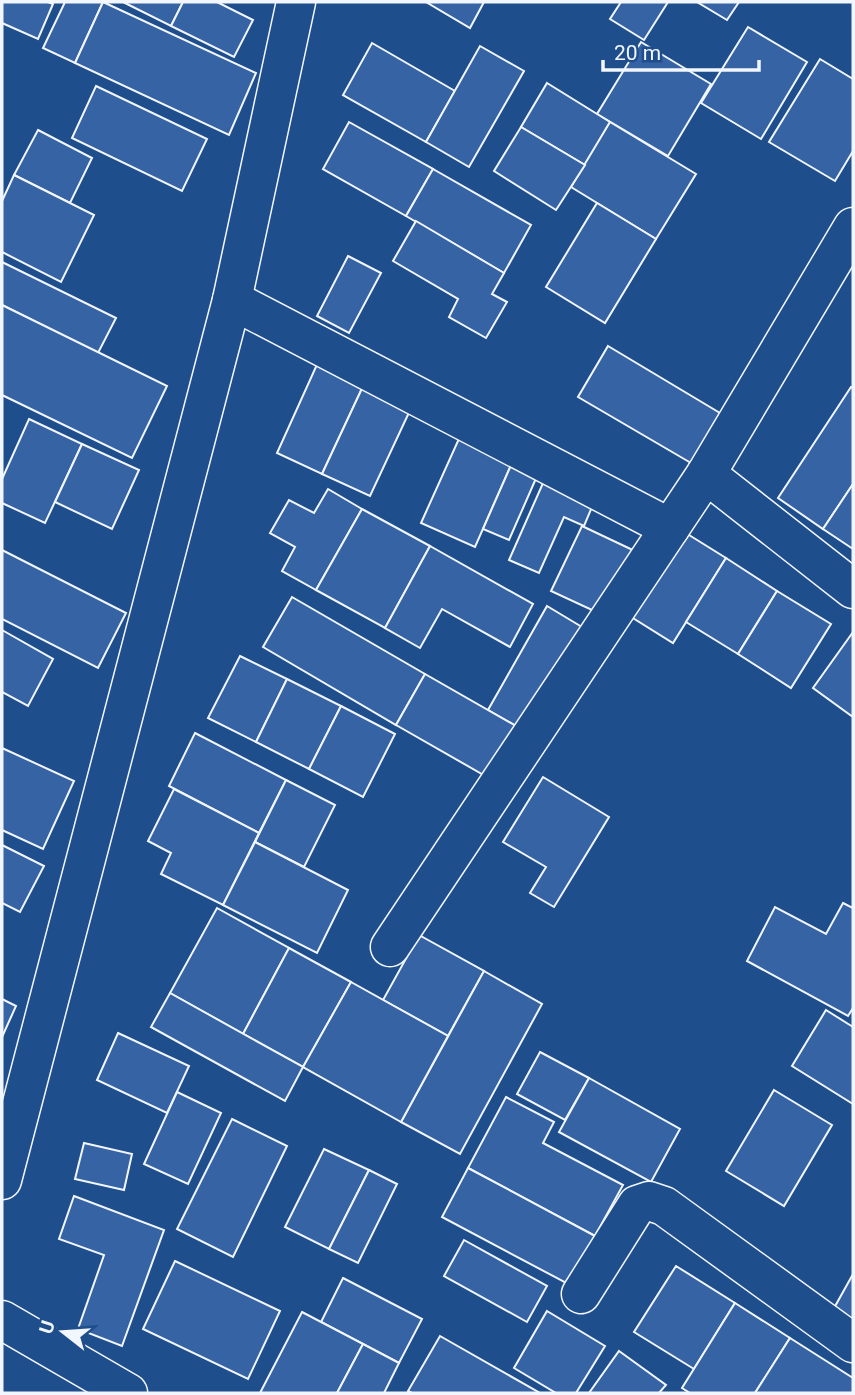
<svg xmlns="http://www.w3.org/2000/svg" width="855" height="1395" font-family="Roboto,sans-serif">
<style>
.building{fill:#3563a3;stroke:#f2f6ff;stroke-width:2}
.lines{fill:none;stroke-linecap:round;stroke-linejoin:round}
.minor-casing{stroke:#f2f6ff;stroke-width:41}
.minor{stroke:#1f4e8c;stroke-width:38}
</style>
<rect width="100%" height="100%" fill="#1f4e8c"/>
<!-- building -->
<g class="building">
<polygon points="2,2 48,2 53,4 38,39 2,23"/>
<polygon points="65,2 103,2 75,63 43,48"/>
<polygon points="103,2 256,73 229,135 75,63"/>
<polygon points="123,2 183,2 171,26"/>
<polygon points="183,2 217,2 253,20 234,57 171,26"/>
<polygon points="426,2 484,2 470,28"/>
<polygon points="621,2 668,2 644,40 610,19"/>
<polygon points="697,2 739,2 727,20"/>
<polygon points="748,27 807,62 761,139 701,103"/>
<polygon points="641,42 711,84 668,156 597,114"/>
<polygon points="372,43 455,91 426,142 343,95"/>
<polygon points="480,46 524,71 469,167 426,142"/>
<polygon points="820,59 853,79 853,151 835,181 769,142"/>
<polygon points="547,83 610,122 585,165 521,127"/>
<polygon points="96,86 207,139 182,191 72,138"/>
<polygon points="349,122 433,169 406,216 323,169"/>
<polygon points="610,122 696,174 656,239 571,187"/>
<polygon points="521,127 585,165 556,210 494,171"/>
<polygon points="38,130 92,158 70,203 14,175"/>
<polygon points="433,169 531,225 504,273 406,216"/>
<polygon points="14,175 94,215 61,282 2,252 2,201"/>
<polygon points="597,203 656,239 605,323 546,287"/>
<polygon points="416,221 504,273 492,294 507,302 486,338 449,317 458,299 393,261"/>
<polygon points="348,256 381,273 349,333 317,316"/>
<polygon points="2,262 116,318 98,353 2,305"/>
<polygon points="2,305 167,386 132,458 2,395"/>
<polygon points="608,346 720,413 691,463 578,397"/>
<polygon points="319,360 365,382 322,474 277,453"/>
<polygon points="365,382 413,404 370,496 322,474"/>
<polygon points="851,387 853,388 853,484 823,529 778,498"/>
<polygon points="29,419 82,444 45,523 2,503 2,479"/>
<polygon points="462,432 515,456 475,547 421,523"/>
<polygon points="82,444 139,470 112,529 55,502"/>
<polygon points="515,456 541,467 509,540 483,529"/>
<polygon points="547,474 597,495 584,526 564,517 539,573 509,560"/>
<polygon points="853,484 853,549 823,529"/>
<polygon points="328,489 362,509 316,590 282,571 295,547 270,533 289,500 314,513"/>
<polygon points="362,509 430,546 385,628 316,590"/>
<polygon points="582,526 637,552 607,617 551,591"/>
<polygon points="681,530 726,558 673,643 628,615"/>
<polygon points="430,546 533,604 510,647 442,609 420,648 385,628"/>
<polygon points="2,550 126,613 98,668 2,619"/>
<polygon points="726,558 777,591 738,654 686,622"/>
<polygon points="777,591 831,624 791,688 738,654"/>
<polygon points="292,597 425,674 396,725 263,647"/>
<polygon points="547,606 582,627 523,730 488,710"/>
<polygon points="2,630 53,659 28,706 2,692"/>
<polygon points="853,632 853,717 813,688"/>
<polygon points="240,656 287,679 256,742 208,718"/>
<polygon points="425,674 523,730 494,781 396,725"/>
<polygon points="287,679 341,706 309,769 256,742"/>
<polygon points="341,706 395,734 363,797 309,769"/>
<polygon points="195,733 286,780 259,833 169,786"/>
<polygon points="2,748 74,781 43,849 2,830"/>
<polygon points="543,777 609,817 554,907 530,893 546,867 503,842"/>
<polygon points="286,780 335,805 304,867 255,842"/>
<polygon points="174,789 259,833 223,905 161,874 171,853 148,841"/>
<polygon points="255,842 348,890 317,953 223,905"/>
<polygon points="2,845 44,866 20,912 2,903"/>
<polygon points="843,903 853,908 853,1008 848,1016 747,961 775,907 826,934"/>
<polygon points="217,908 289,948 243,1034 170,993"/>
<polygon points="419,935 484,971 448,1036 383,1000"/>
<polygon points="289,948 351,982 303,1067 243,1034"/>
<polygon points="484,971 542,1004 460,1154 401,1122"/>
<polygon points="351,982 448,1036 401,1122 303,1067"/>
<polygon points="170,993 303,1067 285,1101 151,1027"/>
<polygon points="2,999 16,1006 2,1037"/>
<polygon points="826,1010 853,1027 853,1104 792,1066"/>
<polygon points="118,1033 189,1066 167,1113 97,1080"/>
<polygon points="540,1052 589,1078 565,1120 517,1094"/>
<polygon points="589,1078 680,1129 651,1182 559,1132"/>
<polygon points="774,1090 832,1125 784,1206 726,1171"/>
<polygon points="177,1092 221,1113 188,1184 144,1164"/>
<polygon points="506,1097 554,1122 543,1143 623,1185 595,1236 468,1168"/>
<polygon points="232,1119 287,1146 233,1257 177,1229"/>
<polygon points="84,1143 132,1154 124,1190 75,1179"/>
<polygon points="324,1149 369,1170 329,1249 285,1227"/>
<polygon points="468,1168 595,1236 570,1285 442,1217"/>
<polygon points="369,1170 397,1184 358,1263 329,1249"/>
<polygon points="74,1196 164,1230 122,1346 78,1329 104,1255 59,1239"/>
<polygon points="464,1240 547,1286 527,1322 444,1276"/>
<polygon points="175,1261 280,1311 248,1379 143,1329"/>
<polygon points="676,1266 735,1303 694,1369 634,1332"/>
<polygon points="853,1274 853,1322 833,1310"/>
<polygon points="343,1278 422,1319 399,1363 321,1322"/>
<polygon points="735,1303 790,1338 755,1393 690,1393 682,1388"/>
<polygon points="547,1311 605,1346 576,1393 556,1393 514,1368"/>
<polygon points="302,1312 363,1344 337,1393 260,1393"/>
<polygon points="440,1336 540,1393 412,1393 408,1391"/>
<polygon points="790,1338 853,1378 853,1393 755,1393"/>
<polygon points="363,1344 399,1363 384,1393 337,1393"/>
<polygon points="619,1351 666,1385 659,1393 589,1393"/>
</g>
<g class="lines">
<defs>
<g id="minor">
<polyline points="853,227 706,474 853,589"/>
<polyline points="232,300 670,528"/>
<polyline points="390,947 706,474"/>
<polyline points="2,1180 232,300 296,2"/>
<polyline points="581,1294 637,1205 649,1201 664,1206 853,1343"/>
<polyline points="2,1320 128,1393"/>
</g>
</defs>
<!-- minor casing -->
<use href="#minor" class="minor-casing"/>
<!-- minor -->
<use href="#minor" class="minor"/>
</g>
<!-- border -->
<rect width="855" height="1395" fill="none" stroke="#f2f6ff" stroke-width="7"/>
<!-- north arrow -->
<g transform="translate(63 1332) rotate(287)" stroke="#1f4e8c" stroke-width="5" paint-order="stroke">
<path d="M0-5L12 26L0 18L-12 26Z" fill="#f2f6ff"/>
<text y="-10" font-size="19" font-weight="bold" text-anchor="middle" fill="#f2f6ff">U</text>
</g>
<!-- scale -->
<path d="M603 60v10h156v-10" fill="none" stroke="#f2f6ff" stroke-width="3.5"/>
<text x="614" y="60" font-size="21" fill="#f2f6ff" stroke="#1f4e8c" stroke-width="5" paint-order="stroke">20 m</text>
</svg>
